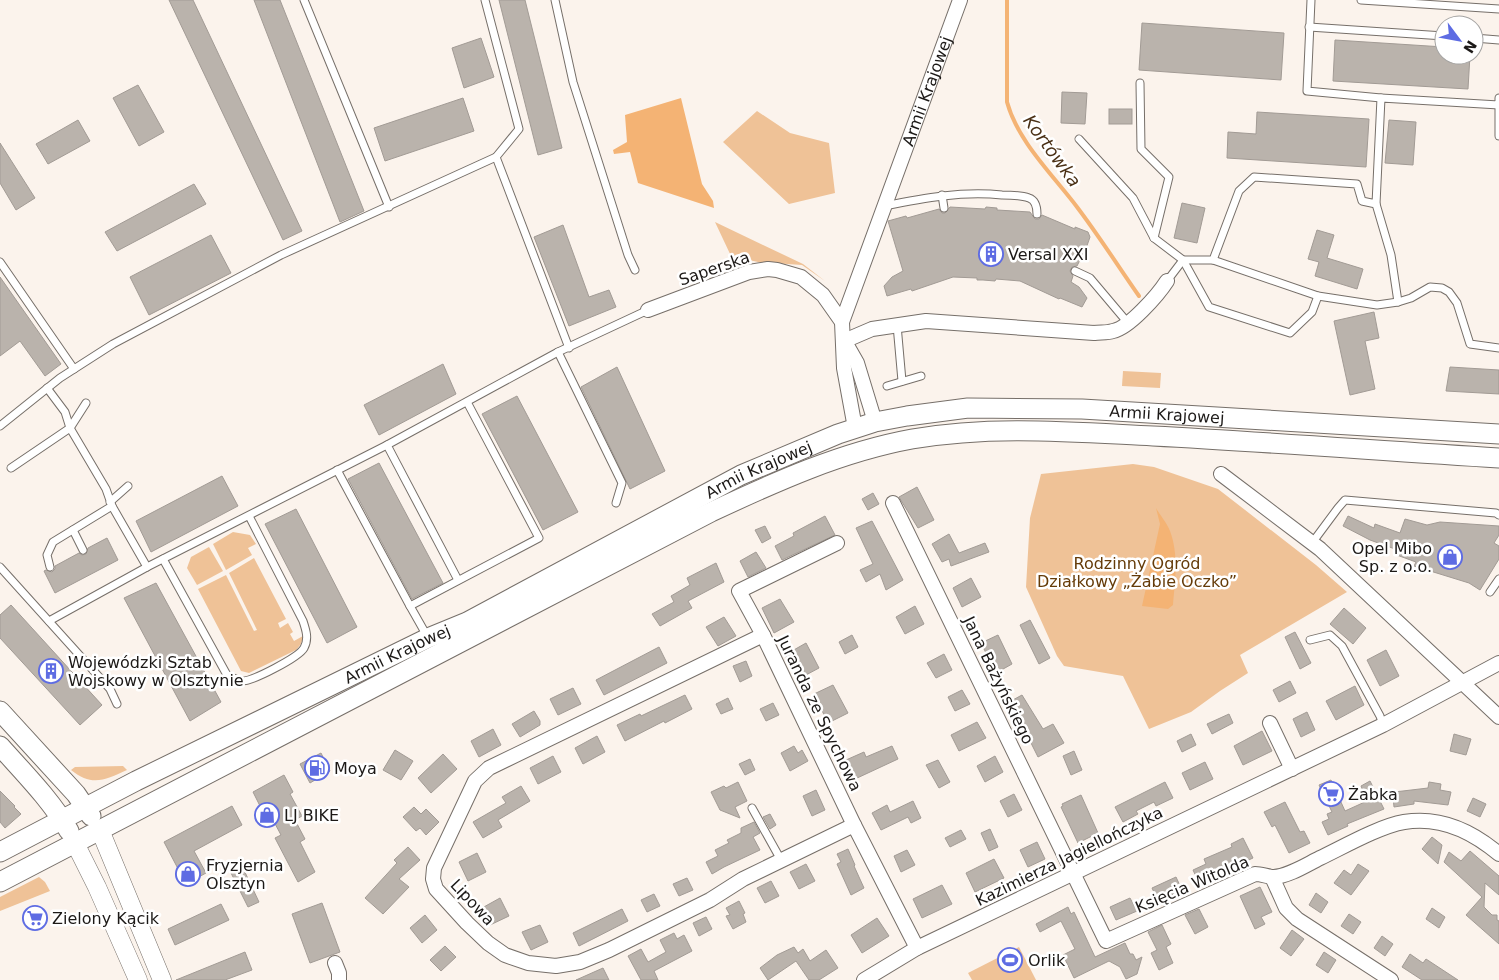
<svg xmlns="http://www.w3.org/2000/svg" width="1499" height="980" font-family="'DejaVu Sans',sans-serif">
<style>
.green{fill:#efc297}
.water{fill:#f4b374}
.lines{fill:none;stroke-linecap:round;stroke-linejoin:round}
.stream{stroke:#f4b374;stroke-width:4}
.building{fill:#bab3ac;stroke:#a29b95}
.service-casing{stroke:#766f69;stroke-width:9}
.minor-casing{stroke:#766f69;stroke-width:16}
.tertiary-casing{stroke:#766f69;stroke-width:19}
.secondary-casing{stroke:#766f69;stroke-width:21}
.service{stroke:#fff;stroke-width:7}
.minor{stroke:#fff;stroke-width:14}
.tertiary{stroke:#fff;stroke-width:18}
.secondary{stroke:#fff;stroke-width:19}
.labels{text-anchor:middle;stroke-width:5;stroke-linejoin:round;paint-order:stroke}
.street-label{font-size:16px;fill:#1c1917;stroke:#fff}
.poi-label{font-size:16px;fill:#1c1917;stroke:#fff;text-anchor:start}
.park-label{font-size:16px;fill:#653b08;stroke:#fff}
.water-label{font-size:18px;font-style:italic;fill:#4a3015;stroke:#fff}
</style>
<rect width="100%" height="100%" fill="#fbf3ec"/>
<!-- green -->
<g class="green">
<polygon points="757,111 790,133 829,143 835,193 789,204 723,142"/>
<polygon points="715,222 803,264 825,281 802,265 758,262 731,256"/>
<polygon points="1123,371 1161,373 1160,388 1122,386"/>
<polygon points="1133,464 1154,467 1218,489 1316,565 1347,592 1240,655 1248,673 1220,691 1191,712 1149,729 1123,676 1064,666 1057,656 1026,587 1030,518 1041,474"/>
<polygon points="233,532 250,535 256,544 248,548 252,555 226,570 213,544"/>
<polygon points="209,547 223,571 197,585 187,568 191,557"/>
<path d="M254 558 286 619 278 623 280 628 288 623 293 632 290 634 294 641 303 636C303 641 300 646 296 650L249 673 241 671 198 589 226 575 254 631 257 630 229 573Z"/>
<path d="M123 766 127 770C105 780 92 787 71 770L75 767Z"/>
<polygon points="39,877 45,882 50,891 0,911 0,897"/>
<polygon points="1019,947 1036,980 972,980 968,973"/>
</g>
<!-- water -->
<g class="water">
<polygon points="681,98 702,184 713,201 714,208 638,183 630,152 614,154 613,150 627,142 625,115"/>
<path d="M1156 508C1160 515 1167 523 1170 531 1179 555 1175 581 1173 605L1168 609 1142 606 1160 524Z"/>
</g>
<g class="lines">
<!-- stream -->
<path class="stream" d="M1007 0V102C1018 142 1053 175 1077 207 1099 236 1118 266 1139 296"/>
</g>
<!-- building -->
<g class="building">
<polygon points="169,0 193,0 302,231 283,240"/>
<polygon points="254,0 280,0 364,211 340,222"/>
<polygon points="499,0 525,0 562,148 538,155"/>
<polygon points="1142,23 1284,33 1281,80 1139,70"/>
<polygon points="481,38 494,77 464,88 452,48"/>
<polygon points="1335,40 1444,47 1444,55 1470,55 1468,89 1333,81"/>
<polygon points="138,85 164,132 139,146 113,98"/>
<polygon points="1062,92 1087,93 1085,124 1061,123"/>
<polygon points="463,98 474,131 385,161 374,128"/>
<rect x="1109" y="109" width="23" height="15"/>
<polygon points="1257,112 1369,119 1366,167 1227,158 1228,132 1256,134"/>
<polygon points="78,120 90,141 48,164 36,144"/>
<polygon points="1389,120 1416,122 1413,165 1385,163"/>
<polygon points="0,143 35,198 16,210 0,183"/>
<polygon points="194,184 206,204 117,251 105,232"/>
<polygon points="1182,203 1205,208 1197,243 1174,238"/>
<polygon points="950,207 985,209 986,207 997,208 997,210 1030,212 1035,219 1039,219 1042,215 1075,229 1075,227 1088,232 1090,237 1082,260 1080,260 1077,266 1072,267 1070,271 1073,276 1071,282 1079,287 1087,298 1082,307 1060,298 1059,299 1020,281 996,279 995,281 983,280 977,280 977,278 953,277 912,291 911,289 887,296 884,286 892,277 903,271 888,221 906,216 907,218 939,209 942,213 945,213"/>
<polygon points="563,225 589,297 609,290 616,307 569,326 534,237"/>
<polygon points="1317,230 1334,235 1327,258 1363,269 1357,289 1315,276 1319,262 1308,259"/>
<polygon points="211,235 231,273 149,315 130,277"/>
<polygon points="0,277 61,364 45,376 20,341 0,356"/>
<polygon points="1374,312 1379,338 1365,341 1375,389 1350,395 1334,321"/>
<polygon points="443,364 456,394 379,435 364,405"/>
<polygon points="617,367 665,471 630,489 581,387"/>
<polygon points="1450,367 1499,370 1499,394 1446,391"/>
<polygon points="517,396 578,512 543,530 482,414"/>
<polygon points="379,463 443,583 412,599 348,479"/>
<polygon points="222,476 238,506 151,552 136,521"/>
<polygon points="917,487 934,520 918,528 899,497"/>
<polygon points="873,493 879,504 868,510 862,499"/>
<polygon points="296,509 357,627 327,643 265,524"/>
<polygon points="825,516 835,535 782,560 775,546 794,536 793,533"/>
<polygon points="1348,516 1374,528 1375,524 1400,533 1405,519 1427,525 1440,522 1499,526 1499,535 1494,543 1499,546 1499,559 1480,590 1469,583 1414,566 1416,562 1394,554 1395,549 1370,540 1343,526"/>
<polygon points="872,521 903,580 886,590 880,574 866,582 860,570 873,564 856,528"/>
<polygon points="765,526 771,538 762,543 755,530"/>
<polygon points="949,534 959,553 985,543 989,552 951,566 949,559 942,562 932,544"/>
<polygon points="107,538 118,560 55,593 44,571 46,570 52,572 55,569 55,566 79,553 82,555 86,554 88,548"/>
<polygon points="756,552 766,568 748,577 740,561"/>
<polygon points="716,563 724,582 688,601 692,608 660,626 652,614 674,602 671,596 690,585 687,578"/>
<polygon points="971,578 981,597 962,607 953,588"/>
<polygon points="156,583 221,702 190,721 124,598"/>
<polygon points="780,599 794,622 774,633 762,608"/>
<polygon points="11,605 102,705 80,725 0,638 0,615"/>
<polygon points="915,606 924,624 905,634 896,617"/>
<polygon points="1344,608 1366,628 1353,644 1330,624"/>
<polygon points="724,617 736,636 718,646 706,627"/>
<polygon points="1030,620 1050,658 1039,664 1020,625"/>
<polygon points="1295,632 1311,663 1300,669 1285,637"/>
<polygon points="852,635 858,647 845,654 839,642"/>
<polygon points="998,635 1012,664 996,673 981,643"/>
<polygon points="806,643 819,668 804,676 803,671 796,675 785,655"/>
<polygon points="659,647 667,663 604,695 596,680"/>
<polygon points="1386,650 1399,676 1380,686 1367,660"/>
<polygon points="944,654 952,670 936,678 927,663"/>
<polygon points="746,661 752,676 740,682 733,666"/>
<polygon points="1290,681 1296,693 1279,702 1273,690"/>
<polygon points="833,685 848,713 828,723 814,694"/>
<polygon points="1355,686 1364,705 1336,720 1326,701"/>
<polygon points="573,688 581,704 558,715 550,699"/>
<polygon points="962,690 970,704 955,711 948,697"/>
<polygon points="685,695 692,709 665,723 664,721 625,741 617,725 640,714 641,716"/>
<polygon points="1022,695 1043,729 1053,724 1064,743 1038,757 1027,735 1028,734 1012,704 1011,701"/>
<polygon points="728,698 733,709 721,714 716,704"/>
<polygon points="773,703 779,715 766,721 760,709"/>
<polygon points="534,711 540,721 540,725 520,737 512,724"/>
<polygon points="1307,712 1315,730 1301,737 1293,719"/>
<polygon points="1229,714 1233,723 1212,734 1207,724"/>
<polygon points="977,722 986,738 959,751 951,735"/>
<polygon points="493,729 501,745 479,757 471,741"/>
<polygon points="1262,731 1272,751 1243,765 1234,746"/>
<polygon points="1191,734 1196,745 1182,752 1177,741"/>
<polygon points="1454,734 1471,739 1466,755 1450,751"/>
<polygon points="597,736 605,752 583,764 575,748"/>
<polygon points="794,746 798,753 802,750 808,761 790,771 781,753"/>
<polygon points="892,746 898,759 855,779 846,760 864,752 866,757"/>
<polygon points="395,750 413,761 401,780 383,770"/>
<polygon points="1074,751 1082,770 1071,775 1063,756"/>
<polygon points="321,753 330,771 310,783 300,764"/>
<polygon points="443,754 457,769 431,793 418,778"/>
<polygon points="553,756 561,772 538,784 530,768"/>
<polygon points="995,756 1003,772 985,782 977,766"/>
<polygon points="750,759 755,770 745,775 739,764"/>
<polygon points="938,760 950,782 939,788 926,765"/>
<polygon points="1205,762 1213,779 1190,790 1182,773"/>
<polygon points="284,775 293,792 290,794 302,816 295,820 305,839 300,842 315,872 298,882 275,838 281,835 272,818 267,820 253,792"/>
<polygon points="1331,780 1345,811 1367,801 1361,786 1370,781 1384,809 1347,824 1348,826 1328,835 1322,822 1329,819 1327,814 1332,812 1319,785"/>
<polygon points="738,782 747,801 735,807 740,818 720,810 711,792 724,786 726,788"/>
<polygon points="1165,782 1173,798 1156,806 1154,802 1136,811 1138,814 1123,822 1115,807"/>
<polygon points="1429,782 1441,784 1440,790 1451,792 1448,805 1414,801 1414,804 1394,807 1393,797 1386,796 1386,793 1428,788"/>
<polygon points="521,786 530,801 498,820 502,827 483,838 473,822 506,803 502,797"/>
<polygon points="816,790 825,810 812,816 803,796"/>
<polygon points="0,791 15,806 14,807 21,814 5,828 0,822"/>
<polygon points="1014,794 1022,810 1008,817 1000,801"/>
<polygon points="1081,795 1098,833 1078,843 1061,807 1063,806 1062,804"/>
<polygon points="1473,798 1486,804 1480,817 1467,811"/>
<polygon points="913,801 921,818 911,823 908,817 881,830 872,813 887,805 890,812"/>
<polygon points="1285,802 1300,832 1304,831 1310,843 1289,853 1275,825 1272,827 1264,812"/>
<polygon points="232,806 242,825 194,851 206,873 186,884 164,842"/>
<polygon points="414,807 421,814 426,809 439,822 426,835 420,828 416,831 403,817"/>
<polygon points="770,814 776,825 770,829 763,817"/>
<polygon points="754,822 760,833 753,837 760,850 724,867 712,874 706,862 718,856 715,850 729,843 727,840 741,833 741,828"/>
<polygon points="990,829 998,847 989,851 981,833"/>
<polygon points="961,830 966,839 950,847 945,838"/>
<polygon points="1432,837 1442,845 1438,864 1422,849"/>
<polygon points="1243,838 1253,858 1199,883 1193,870 1206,864 1204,859 1232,847 1231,844"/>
<polygon points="1037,842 1045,859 1028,867 1020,850"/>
<polygon points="408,847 420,860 399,879 409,887 383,914 365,898 397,863 394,860"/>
<polygon points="848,849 855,865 854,866 864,888 851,895 837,864 841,862 837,854"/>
<polygon points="907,850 915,865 901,872 894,856"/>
<polygon points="1470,851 1499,876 1499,895 1485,883 1484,907 1492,915 1497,915 1497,920 1499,921 1499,944 1466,915 1482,897 1444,862 1449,852 1461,861"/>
<polygon points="477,853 486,872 468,881 459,862"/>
<polygon points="994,859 1004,878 975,892 966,873"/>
<polygon points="806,864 815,881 799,889 790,872"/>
<polygon points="1358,864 1369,871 1351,895 1334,883 1344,870 1351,875"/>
<polygon points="243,868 259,902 248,907 231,873"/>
<polygon points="1176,877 1182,890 1158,901 1152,888"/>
<polygon points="687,878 693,890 679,896 673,884"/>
<polygon points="771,881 779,896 765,903 757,888"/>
<polygon points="942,885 952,904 922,918 913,899"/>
<polygon points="1260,887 1272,912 1261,917 1265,924 1255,929 1240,896"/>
<polygon points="1316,893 1328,902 1321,913 1309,905"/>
<polygon points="654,894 660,906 647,912 641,900"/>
<polygon points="500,898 509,916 490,925 482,908"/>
<polygon points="1130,898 1137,911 1116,920 1110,907"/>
<polygon points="739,901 745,913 743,914 746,922 733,929 726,916 730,915 726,908"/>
<polygon points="322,903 340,952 310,963 292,914"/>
<polygon points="221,904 229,920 175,945 168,929"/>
<polygon points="1068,907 1071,914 1074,912 1095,957 1125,943 1130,954 1133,954 1136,960 1142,957 1137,974 1126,979 1120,967 1109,961 1074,978 1063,955 1075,949 1061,921 1040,932 1036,924"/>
<polygon points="1432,908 1445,917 1439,928 1426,919"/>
<polygon points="622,909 628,921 579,946 573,933"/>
<polygon points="1199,909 1208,927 1195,934 1185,915"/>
<polygon points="1349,914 1361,922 1353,934 1341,926"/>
<polygon points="425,915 437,930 422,943 410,928"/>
<polygon points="706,917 712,929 699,936 693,923"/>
<polygon points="877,918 889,936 862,953 851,935"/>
<polygon points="540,925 548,942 531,950 522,932"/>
<polygon points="1162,925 1171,944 1166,947 1173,963 1159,970 1151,953 1157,950 1148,932"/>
<polygon points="1292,930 1304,939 1291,956 1280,948"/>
<polygon points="674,933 677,939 684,935 692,951 654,971 658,980 641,980 628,956 641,949 648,962 666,952 660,940"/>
<polygon points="1382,936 1393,944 1385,956 1374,948"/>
<polygon points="445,946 456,957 441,971 430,960"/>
<polygon points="794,947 798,953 803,949 810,961 826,950 838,968 819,980 809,980 796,961 768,980 760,968 777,955"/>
<polygon points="245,952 252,970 225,980 176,980"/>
<polygon points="1324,952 1336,960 1328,973 1316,965"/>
<polygon points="1410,954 1423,963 1426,959 1458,980 1422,980 1402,967"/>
<polygon points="603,968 609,980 576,980"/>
</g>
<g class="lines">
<defs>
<g id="service">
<polyline points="304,0 389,207"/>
<polyline points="555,0 573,82 628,255 635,270"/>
<polyline points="1311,0 1307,91 1381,98"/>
<polyline points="1361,0 1499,9"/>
<polyline points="1309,27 1444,36"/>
<polyline points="1474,38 1499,40"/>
<polyline points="1140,83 1141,149 1169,177 1154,238"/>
<polyline points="1499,105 1499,136"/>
<polyline points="1079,139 1133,198 1154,238 1183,260 1209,307 1290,333 1312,312 1318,296"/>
<polyline points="496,157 569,348"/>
<polyline points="942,195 944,208"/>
<polyline points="1376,204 1391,255 1398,302"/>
<path d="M884 206C924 198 961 191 1002 195 1010 195 1021 195 1029 198 1035 200 1037 207 1037 214"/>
<polyline points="1213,260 1318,296 1377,305 1398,302 1411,298 1430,287 1442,288 1449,292 1457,303 1470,344 1499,348"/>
<polyline points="0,262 74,369"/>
<polyline points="1075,271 1090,278 1128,323"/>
<polyline points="1167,281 1183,260 1213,260 1239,191 1254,177 1357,184 1362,201 1376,204 1381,98 1499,105 1499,98"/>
<polyline points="897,325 902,381"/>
<polyline points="558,352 622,483 616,503"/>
<polyline points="887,386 921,376"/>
<polyline points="47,388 65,412 70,428 106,489 112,506 147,567"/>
<polyline points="0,426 60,378 113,344 281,255 496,157 519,129 485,0"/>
<polyline points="387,445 458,580"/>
<polyline points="11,468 70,428 86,403"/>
<polyline points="337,470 410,606 539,538 467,402"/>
<polyline points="110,502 128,486"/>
<polyline points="73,530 83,550"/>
<polyline points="1312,543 1338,508 1345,500 1496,513 1499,515"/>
<path d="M163 559 227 675C231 677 237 680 241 681 252 682 299 657 304 648 309 639 306 630 303 621L249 516"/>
<polyline points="0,567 110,689 117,704"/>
<polyline points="50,567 47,555 53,542 112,506"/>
<polyline points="1490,592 1499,579"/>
<polyline points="410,606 427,636"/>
<polyline points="49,621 147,567 387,445 558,352 648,310"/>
<polyline points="1310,640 1330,635 1342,646 1380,716 1383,725"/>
<polyline points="752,808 781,860"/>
</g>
<g id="minor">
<polyline points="648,310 749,272 768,269 777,270 801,277 823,295 842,322 844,368 855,428"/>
<path id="s1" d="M842 322 960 0"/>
<path d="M844 341 872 329 926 321 1094 333C1100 332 1107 333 1113 331 1129 328 1158 295 1167 281"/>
<polyline points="845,342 857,363 875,422"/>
<polyline points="1221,474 1320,549 1499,717"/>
<path d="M893 503 1106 941 1255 874C1262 874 1268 877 1274 877 1289 876 1306 865 1320 858 1343 847 1380 826 1404 822 1440 816 1473 832 1499 854"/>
<polyline points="837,543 739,591 763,635 854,825 917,948"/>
<polyline points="763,635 489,768 475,781 434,868 433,879 436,889 467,923 488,943 505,955 528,963 556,966 580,962 609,950 710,900 743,879 854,825"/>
<polyline points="1270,723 1292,769"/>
<polyline points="1272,877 1286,908 1297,919 1391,980"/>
<polyline points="335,963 339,973 339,980"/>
<polyline points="864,980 917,948 1383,725 1499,663"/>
</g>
<g id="tertiary">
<polyline points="100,830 162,980"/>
<polyline points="75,843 97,887 138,980"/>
</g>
<g id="secondary">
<polyline points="0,711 76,794 91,816"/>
<path d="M0 746C24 773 51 800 69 831"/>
<path id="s2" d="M0 852 136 781 428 638 467 622 741 475 838 434 875 422 907 416 968 408 1082 409 1499 434"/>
<path d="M0 882 711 512C775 482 841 452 912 439 992 425 1072 432 1153 436 1268 442 1384 451 1499 458"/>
</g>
</defs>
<!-- service casing -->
<use href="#service" class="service-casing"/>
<!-- minor casing -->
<use href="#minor" class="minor-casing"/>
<!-- tertiary casing -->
<use href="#tertiary" class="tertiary-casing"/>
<!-- secondary casing -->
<use href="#secondary" class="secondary-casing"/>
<!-- service -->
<use href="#service" class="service"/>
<!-- minor -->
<use href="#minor" class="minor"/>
<!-- tertiary -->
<use href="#tertiary" class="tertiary"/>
<!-- secondary -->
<use href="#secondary" class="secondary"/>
</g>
<!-- icons -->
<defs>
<symbol id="building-ring" viewBox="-11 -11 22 22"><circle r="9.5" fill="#fff" stroke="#5e6ce3" stroke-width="1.5"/><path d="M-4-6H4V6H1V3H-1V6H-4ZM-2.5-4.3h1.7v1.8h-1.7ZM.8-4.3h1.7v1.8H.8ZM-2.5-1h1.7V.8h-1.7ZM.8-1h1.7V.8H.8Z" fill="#5e6ce3"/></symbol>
<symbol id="shop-ring" viewBox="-11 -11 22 22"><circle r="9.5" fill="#fff" stroke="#5e6ce3" stroke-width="1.5"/><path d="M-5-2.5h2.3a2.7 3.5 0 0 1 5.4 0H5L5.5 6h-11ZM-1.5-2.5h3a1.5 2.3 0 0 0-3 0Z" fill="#5e6ce3"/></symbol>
<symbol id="fuel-ring" viewBox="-11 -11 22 22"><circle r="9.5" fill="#fff" stroke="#5e6ce3" stroke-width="1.5"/><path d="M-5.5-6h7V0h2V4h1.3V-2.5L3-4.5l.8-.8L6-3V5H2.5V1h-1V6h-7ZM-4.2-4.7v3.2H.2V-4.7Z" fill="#5e6ce3"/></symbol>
<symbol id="supermarket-ring" viewBox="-11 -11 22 22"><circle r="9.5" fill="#fff" stroke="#5e6ce3" stroke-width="1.5"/><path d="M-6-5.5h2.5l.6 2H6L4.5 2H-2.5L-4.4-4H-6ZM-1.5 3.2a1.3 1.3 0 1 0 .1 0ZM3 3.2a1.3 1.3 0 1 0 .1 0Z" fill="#5e6ce3"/></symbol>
<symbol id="stadium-ring" viewBox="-11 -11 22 22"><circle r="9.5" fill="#fff" stroke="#5e6ce3" stroke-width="1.5"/><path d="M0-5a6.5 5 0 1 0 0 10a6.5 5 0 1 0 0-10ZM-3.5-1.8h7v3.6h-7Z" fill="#5e6ce3"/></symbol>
</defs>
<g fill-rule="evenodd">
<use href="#building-ring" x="977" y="240" width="28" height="28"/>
<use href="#shop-ring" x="1436" y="543" width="28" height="28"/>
<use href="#building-ring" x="37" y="657" width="28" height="28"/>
<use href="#fuel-ring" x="303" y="754" width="28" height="28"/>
<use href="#supermarket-ring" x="1317" y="780" width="28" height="28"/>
<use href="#shop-ring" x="253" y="801" width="28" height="28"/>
<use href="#shop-ring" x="174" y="860" width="28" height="28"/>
<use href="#supermarket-ring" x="21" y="904" width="28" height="28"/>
<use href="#stadium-ring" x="996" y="946" width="28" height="28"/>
</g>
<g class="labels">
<!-- street labels -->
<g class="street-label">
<text dy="6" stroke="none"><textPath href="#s1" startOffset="246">Armii Krajowej</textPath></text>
<text transform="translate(714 268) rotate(-19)" y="6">Saperska</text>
<text dy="6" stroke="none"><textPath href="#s2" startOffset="1269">Armii Krajowej</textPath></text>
<text dy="6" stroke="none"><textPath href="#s2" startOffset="850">Armii Krajowej</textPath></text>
<text dy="6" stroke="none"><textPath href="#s2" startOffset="444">Armii Krajowej</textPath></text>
<text transform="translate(999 680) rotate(64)" y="6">Jana Bażyńskiego</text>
<text transform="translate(820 713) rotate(64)" y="6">Juranda ze Spychowa</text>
<text transform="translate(1069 856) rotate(-26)" y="6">Kazimierza Jagiellończyka</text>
<text transform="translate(1192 884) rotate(-23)" y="6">Księcia Witolda</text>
<text transform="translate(473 902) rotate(47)" y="6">Lipowa</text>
</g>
<!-- poi labels -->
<g class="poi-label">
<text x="1008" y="260">Versal XXI</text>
<text x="1432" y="554" text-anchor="end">Opel Mibo<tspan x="1432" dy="18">Sp. z o.o.</tspan></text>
<text x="68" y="668">Wojewódzki Sztab<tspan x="68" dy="18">Wojskowy w Olsztynie</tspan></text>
<text x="334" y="774">Moya</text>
<text x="1348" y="800">Żabka</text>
<text x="284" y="821">LJ BIKE</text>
<text x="206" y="871">Fryzjernia<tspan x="206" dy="18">Olsztyn</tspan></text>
<text x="52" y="924">Zielony Kącik</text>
<text x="1028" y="966">Orlik</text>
</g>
<!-- park labels -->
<g class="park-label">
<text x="1137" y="569">Rodzinny Ogród<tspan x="1137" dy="18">Działkowy „Żabie Oczko”</tspan></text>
</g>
<!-- water labels -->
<g class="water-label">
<text transform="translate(1052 151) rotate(54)" y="6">Kortówka</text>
</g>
</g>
<!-- north arrow -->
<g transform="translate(1459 40) rotate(122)"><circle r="24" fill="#ffffff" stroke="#a4a3a2"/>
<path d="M0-4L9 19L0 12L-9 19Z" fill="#5e6ce3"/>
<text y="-8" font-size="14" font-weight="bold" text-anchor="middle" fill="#1c1917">N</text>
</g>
</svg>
